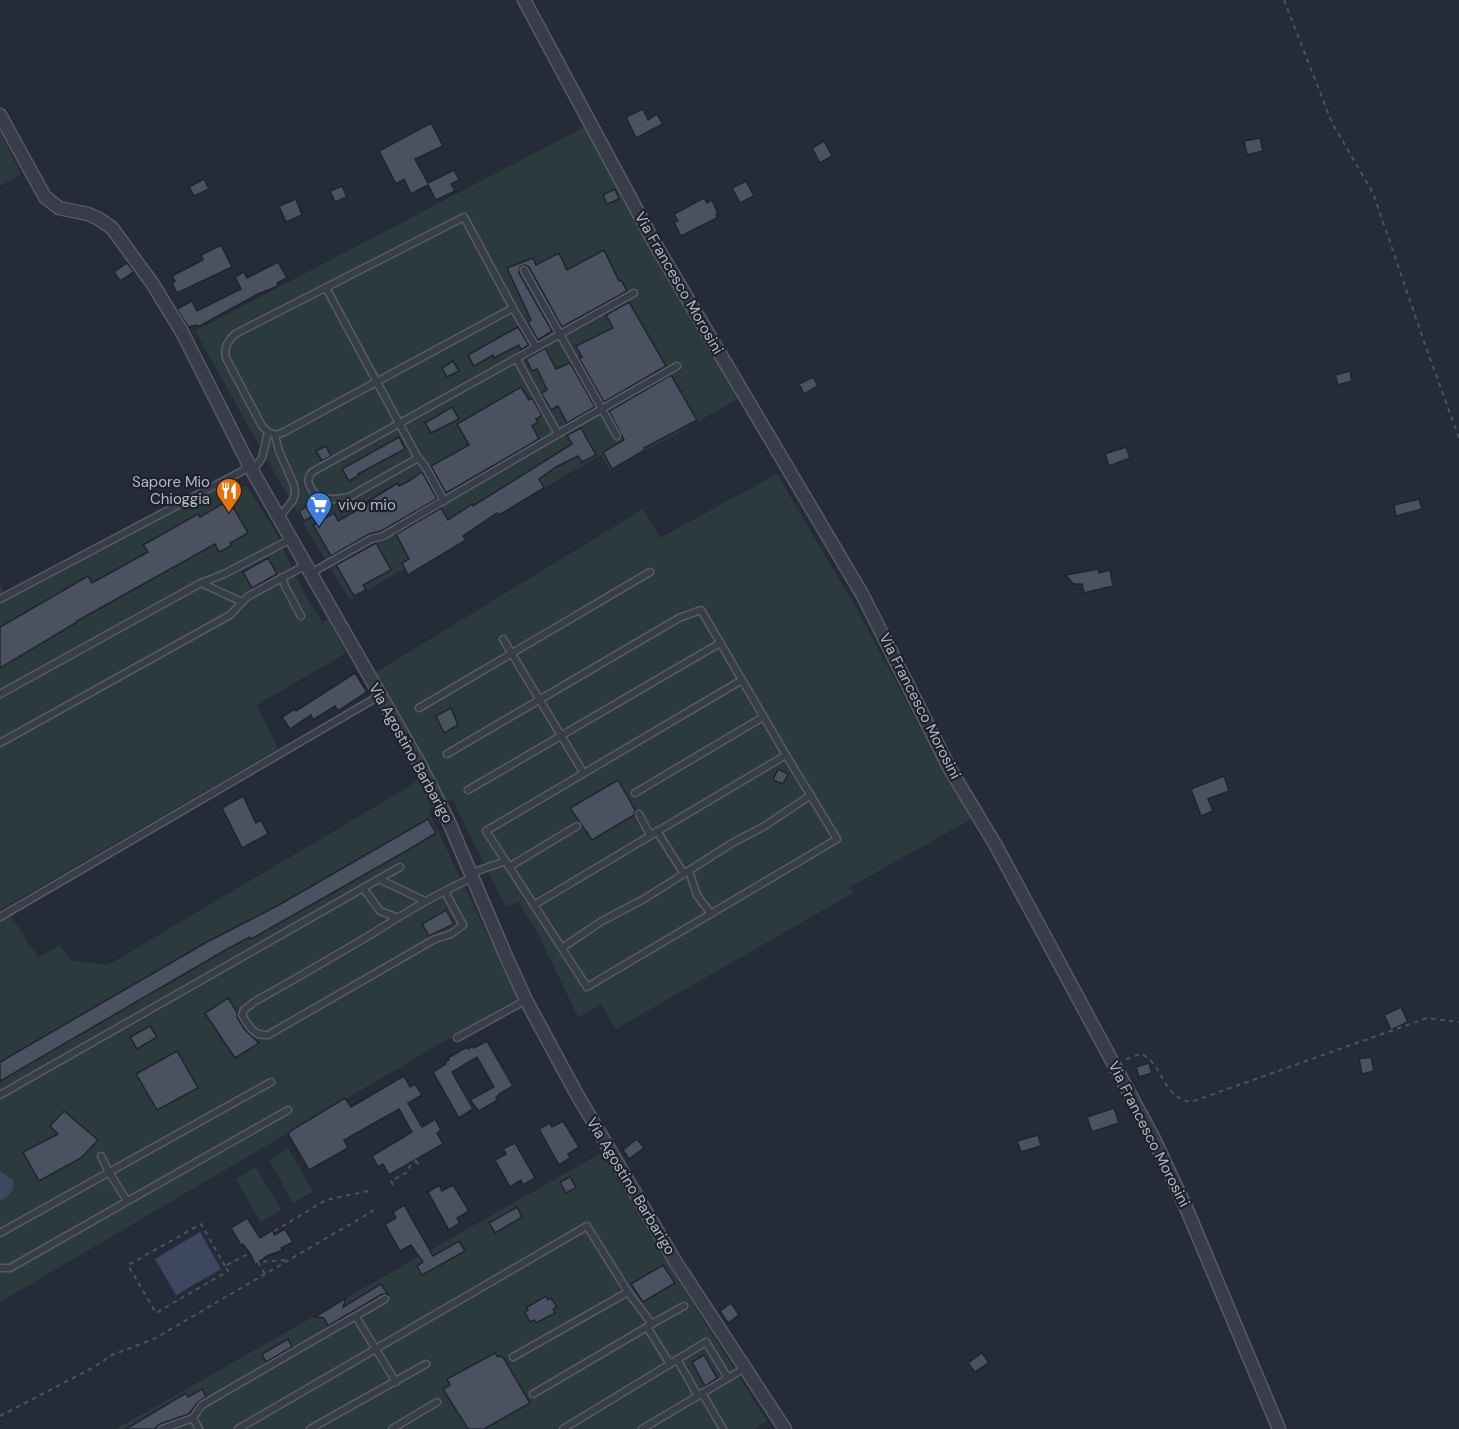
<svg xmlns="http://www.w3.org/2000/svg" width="1459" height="1429" font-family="'DM Sans',sans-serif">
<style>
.green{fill:#2b3b3d}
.water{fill:#3d475f}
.building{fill:#4b5160;stroke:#1f242f;stroke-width:1.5}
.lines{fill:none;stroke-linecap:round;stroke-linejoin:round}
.lane-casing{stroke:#565b66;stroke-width:9}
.street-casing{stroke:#565b66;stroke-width:15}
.path{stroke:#48565a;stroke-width:2;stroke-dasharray:4.5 4.5;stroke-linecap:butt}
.lane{stroke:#383d49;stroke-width:6}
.street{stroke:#383d49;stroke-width:12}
.labels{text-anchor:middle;stroke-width:4.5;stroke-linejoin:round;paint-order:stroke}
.street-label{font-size:15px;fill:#b3b8c4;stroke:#1d222d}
.poi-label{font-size:15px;fill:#b3b8c4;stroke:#1d222d;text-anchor:end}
</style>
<rect width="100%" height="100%" fill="#252b38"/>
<!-- green -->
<g class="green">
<polygon points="586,126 738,399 610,471 601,455 350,600 296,511 195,331"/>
<polygon points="0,132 21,174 0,186"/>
<polygon points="777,474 855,606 953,789 973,818 850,887 853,893 616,1029 601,1004 578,1017 539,936 519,902 506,907 452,799 446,802 373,674 643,509 660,538"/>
<polygon points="228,484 233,492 246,485 274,529 305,595 322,622 328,619 346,653 257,705 278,749 0,910 0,583 7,598 213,488"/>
<polygon points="418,778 433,806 428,810 518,998 0,1302 0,922 11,916 38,957 60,945 72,961 108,965 412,785"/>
<polygon points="288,1148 313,1192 293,1203 269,1160"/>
<polygon points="601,1153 664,1258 767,1421 754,1429 116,1429"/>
<polygon points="256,1167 281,1210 261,1222 236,1179"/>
</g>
<!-- water -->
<g class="water">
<path d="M0 1171 13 1180C15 1192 10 1195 0 1201Z"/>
<polygon points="200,1232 221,1269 176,1295 155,1259"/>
</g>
<!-- building -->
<g class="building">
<polygon points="643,109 648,120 657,114 663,124 636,138 626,117"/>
<polygon points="431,123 443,146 415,159 428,183 454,170 459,180 451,184 455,191 436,200 428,185 411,194 404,179 396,184 379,151"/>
<polygon points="1260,138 1263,151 1247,155 1244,141"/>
<polygon points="824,141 832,156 820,163 812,148"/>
<polygon points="204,179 209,189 194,196 189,187"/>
<polygon points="746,181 754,196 740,203 732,188"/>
<polygon points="342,186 347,197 335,202 330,191"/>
<polygon points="615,189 619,199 607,204 603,195"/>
<polygon points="704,198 707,203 712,200 718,214 716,215 717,218 681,236 674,222 678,221 674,214"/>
<polygon points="296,199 302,215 286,222 279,206"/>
<polygon points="221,245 232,267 177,293 172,283 175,281 172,276 203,260 201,255"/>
<polygon points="604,250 619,281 621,280 627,291 562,327 529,267 525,265 520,267 519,273 552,331 538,340 528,322 531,320 507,268 533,258 536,265 559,253 567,270"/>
<polygon points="278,262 287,278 277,283 278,286 258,294 198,327 197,325 188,327 177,309 192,301 197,311 241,289 235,277 244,272 247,278"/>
<polygon points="127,263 134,272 120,281 114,272"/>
<polygon points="629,302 666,366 604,402 579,358 582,357 576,346 613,328 606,315"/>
<polygon points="518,327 529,345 521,350 519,345 494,358 493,355 474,366 468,355"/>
<polygon points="545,348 556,369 570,363 595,407 567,423 558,406 551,410 541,393 547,390 537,369 532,371 526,359"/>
<polygon points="453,361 459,371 447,377 442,368"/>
<polygon points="1350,371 1352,381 1338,385 1335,375"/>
<polygon points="671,375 697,420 644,448 645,450 612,469 603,452 624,440 609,411"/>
<polygon points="813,377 818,386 804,394 799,384"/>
<polygon points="521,387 529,400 532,398 542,415 536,419 538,422 532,426 539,439 446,493 431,466 469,445 457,424"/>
<polygon points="452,407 459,419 431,433 425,423"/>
<polygon points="581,428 596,455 582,462 578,456 556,467 539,479 544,488 499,515 497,513 463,536 466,540 408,575 402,563 409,559 396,534 441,508 448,520 472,504 473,506 572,444 567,435"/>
<polygon points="399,437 405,449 358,474 359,475 349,481 342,469"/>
<polygon points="326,446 331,456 322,461 316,451"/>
<polygon points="1126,447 1130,458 1109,466 1105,454"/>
<polygon points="422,472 437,499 381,531 369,534 331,556 313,525 334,513 338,521 368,504 367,502 388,489 398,483 399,486 409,481"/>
<polygon points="1419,499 1422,509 1396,516 1394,505"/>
<polygon points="229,500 248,533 230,543 231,546 219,552 215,544 77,621 77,622 0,668 0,627 88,576 92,583 148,552 143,545 198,514 200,517"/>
<polygon points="312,503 318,513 304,521 299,511"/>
<polygon points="376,543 391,570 363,585 366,590 354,596 336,565"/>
<polygon points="268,558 277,574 252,588 243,572"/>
<polygon points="1098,569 1099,573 1110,570 1113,586 1084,593 1082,584 1073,584 1066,575"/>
<polygon points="355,673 367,692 338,711 335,706 313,720 311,715 290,729 282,717 295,709 296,711"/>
<polygon points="451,708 458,725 444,733 436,716"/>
<polygon points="778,769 788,774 783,784 773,780"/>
<polygon points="1224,776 1229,791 1208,799 1213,811 1201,816 1191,789"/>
<polygon points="618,780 635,810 634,815 592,840 570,808"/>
<polygon points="243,796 256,823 261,820 268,834 242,848 222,808"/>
<polygon points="428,819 436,833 408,850 251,939 250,937 229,948 0,1081 0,1062 207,942 277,906"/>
<polygon points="446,910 454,924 429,936 422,924"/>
<polygon points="228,998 237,1012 237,1017 245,1030 259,1043 235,1058 205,1013"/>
<polygon points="1401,1007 1408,1022 1391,1030 1384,1015"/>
<polygon points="150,1026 157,1037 137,1049 130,1037"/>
<polygon points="487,1041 513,1086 499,1094 496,1098 498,1100 479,1111 470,1100 494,1087 477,1057 452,1072 473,1109 459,1118 433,1072 446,1064 445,1062 449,1060 448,1058 467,1047 468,1049 473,1046 474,1048"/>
<polygon points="177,1051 198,1088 157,1110 136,1074"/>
<polygon points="1371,1057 1374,1071 1362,1074 1359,1059"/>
<polygon points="1149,1063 1152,1073 1139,1077 1136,1067"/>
<polygon points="404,1076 410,1087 415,1084 422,1095 408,1103 422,1127 435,1119 441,1130 437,1133 443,1144 389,1175 383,1164 378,1167 372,1156 412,1132 399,1109 344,1140 348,1148 309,1170 288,1134 292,1130 345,1098 351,1107"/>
<polygon points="1114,1108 1119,1123 1092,1132 1087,1117"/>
<polygon points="64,1111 98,1140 81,1158 39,1181 23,1152 58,1134 50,1126"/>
<polygon points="563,1121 579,1147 568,1154 570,1158 559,1165 539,1129 550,1123 552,1127"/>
<polygon points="1038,1135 1041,1146 1021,1152 1017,1141"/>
<polygon points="637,1139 644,1148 629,1159 623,1150"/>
<polygon points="515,1143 535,1178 523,1185 521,1180 510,1187 495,1160 506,1154 503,1149"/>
<polygon points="570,1177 576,1188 566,1193 560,1182"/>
<polygon points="439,1185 442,1191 453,1185 469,1211 457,1218 460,1223 449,1230 428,1192"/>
<polygon points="404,1205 433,1256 459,1241 465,1251 422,1275 417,1266 423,1262 411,1245 400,1251 385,1224 396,1218 393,1212"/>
<polygon points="517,1207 522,1217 495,1233 489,1223"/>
<polygon points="247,1218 260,1238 273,1230 274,1235 285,1229 293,1242 281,1248 283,1250 267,1256 255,1265 251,1255 243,1244 241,1245 231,1228"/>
<polygon points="663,1265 675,1283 643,1302 631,1284"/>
<polygon points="381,1284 388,1295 382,1294 328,1326 324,1318 315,1317 346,1298 343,1307"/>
<polygon points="546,1296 548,1300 551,1298 557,1307 553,1309 555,1313 536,1323 534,1320 530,1322 525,1312 528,1310 527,1307"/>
<polygon points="731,1303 739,1315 728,1323 720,1311"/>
<polygon points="288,1339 292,1347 266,1362 262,1354"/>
<polygon points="495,1353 497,1356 503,1357 530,1403 484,1429 468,1429 443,1389 450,1385 447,1379"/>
<polygon points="982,1353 989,1363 975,1372 968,1363"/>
<polygon points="704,1355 717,1378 705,1386 692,1362"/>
<polygon points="202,1389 206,1397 198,1402 189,1414 160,1424 154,1429 126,1429 186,1393 188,1397"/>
</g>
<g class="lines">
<defs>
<g id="lane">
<polyline points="524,270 617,436"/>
<polyline points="326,288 418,458 425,466 444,501"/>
<polyline points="558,434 677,366"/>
<path d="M275 435 268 432 262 426 226 358C224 347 227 342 235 334L464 217 513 308"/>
<path d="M418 458 349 497C335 500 316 502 310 486 307 481 308 477 312 472L634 293"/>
<polyline points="252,472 262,458 268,432"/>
<polyline points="279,518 293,500 295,494 294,485 279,451 275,435 284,432 513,308 536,347"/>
<polyline points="311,573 371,539 383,536 558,434 516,358"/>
<polyline points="282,577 285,586 301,616"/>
<polyline points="201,583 224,574 291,539"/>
<polyline points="0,599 250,467"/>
<polyline points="503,639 583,772"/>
<polyline points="0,694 201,583 242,602"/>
<polyline points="419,708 650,572"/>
<polyline points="0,743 230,615 247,597 306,565"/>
<polyline points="447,754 679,618 701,610 786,755"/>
<polyline points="468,790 720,643"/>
<polyline points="635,793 763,717"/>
<polyline points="639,814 650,835"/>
<polyline points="657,831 684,874"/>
<polyline points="509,867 577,826"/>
<polyline points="689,871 697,895 711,914"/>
<polyline points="471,873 506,861"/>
<polyline points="379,879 425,901"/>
<polyline points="363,888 380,911 396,917"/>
<path d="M445 892 463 925 451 934 435 939 268 1035C253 1036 249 1026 242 1015L244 1010 254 1002C295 979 335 956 375 932 406 912 438 893 472 878"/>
<polyline points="534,905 786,755 837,839 587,987 486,831 742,680"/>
<polyline points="0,917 379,696"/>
<polyline points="562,948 602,921 644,899 734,842 763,827 811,795"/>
<polyline points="457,1038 526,1000"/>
<polyline points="0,1095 400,867"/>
<polyline points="101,1156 109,1172 127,1201"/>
<polyline points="0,1233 271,1082"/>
<polyline points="0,1268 10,1268 288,1110"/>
<polyline points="356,1317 396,1382"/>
<polyline points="648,1326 684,1306"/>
<polyline points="513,1357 628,1292 652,1324"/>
<polyline points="677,1359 698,1396"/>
<polyline points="702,1393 723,1429"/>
<polyline points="533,1394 647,1327 670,1364"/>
<polyline points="193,1418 202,1405 385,1299"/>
<polyline points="162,1429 193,1418 199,1429"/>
<polyline points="238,1429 587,1226 628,1292"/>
<polyline points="310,1429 426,1364"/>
<polyline points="392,1429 437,1402"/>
<polyline points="563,1429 706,1342 728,1378"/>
<polyline points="642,1429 745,1368"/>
</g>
<g id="street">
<polyline points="524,0 654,242 862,594 950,769 995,844 1153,1137 1187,1210 1279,1429"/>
<polyline points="0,115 45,197 59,208 88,214 99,219 112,228 152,283 182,332 250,467 418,761 448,820 505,954 526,1000 575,1091 675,1261 785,1429"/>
</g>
</defs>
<!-- lane casing -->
<use href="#lane" class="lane-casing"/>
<!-- street casing -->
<use href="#street" class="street-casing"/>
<!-- path -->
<g class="path">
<polyline points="1284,0 1332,123 1373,193 1427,350 1459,438"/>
<path d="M1126 1059 1141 1054C1164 1064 1161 1097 1191 1102L1427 1018 1459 1022"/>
<polyline points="416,1161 421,1168"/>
<polyline points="393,1185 391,1181 408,1172 410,1165 416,1161 415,1160"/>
<polyline points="252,1252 274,1239 271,1233 326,1200 368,1191"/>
<polyline points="258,1262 265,1274"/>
<polyline points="225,1266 201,1224 128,1265 156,1313 228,1271 225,1266 252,1252 258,1262 286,1260"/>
<polyline points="0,1416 94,1367 112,1355 154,1339 376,1209"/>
</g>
<!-- lane -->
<use href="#lane" class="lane"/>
<!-- street -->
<use href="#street" class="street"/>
</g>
<!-- icons -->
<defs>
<symbol id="restaurant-pin" viewBox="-11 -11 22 30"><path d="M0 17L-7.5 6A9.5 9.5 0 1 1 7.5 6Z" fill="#e8710a" stroke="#1d222d"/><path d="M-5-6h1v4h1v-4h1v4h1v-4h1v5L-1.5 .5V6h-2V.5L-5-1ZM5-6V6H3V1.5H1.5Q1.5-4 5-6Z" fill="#fff"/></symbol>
<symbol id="supermarket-pin" viewBox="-11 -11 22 30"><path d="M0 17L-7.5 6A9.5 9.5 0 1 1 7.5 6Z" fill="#3f7fe0" stroke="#1d222d"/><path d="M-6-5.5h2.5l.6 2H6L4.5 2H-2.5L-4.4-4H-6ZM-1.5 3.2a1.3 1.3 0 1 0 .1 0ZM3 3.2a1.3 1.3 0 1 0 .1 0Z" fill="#fff"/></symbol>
</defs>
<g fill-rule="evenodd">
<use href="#restaurant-pin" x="214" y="476" width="30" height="40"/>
<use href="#supermarket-pin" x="304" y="490" width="30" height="40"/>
</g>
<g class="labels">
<!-- street labels -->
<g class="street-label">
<text transform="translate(679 283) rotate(60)" y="5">Via Francesco Morosini</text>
<text transform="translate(920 706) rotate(63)" y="5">Via Francesco Morosini</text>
<text transform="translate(411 753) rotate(61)" y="5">Via Agostino Barbarigo</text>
<text transform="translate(1149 1134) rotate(63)" y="5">Via Francesco Morosini</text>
<text transform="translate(631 1186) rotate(59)" y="5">Via Agostino Barbarigo</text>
</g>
<!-- poi labels -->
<g class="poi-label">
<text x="210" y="487">Sapore Mio<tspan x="210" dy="17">Chioggia</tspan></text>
<text x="338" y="510" text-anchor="start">vivo mio</text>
</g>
</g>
</svg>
